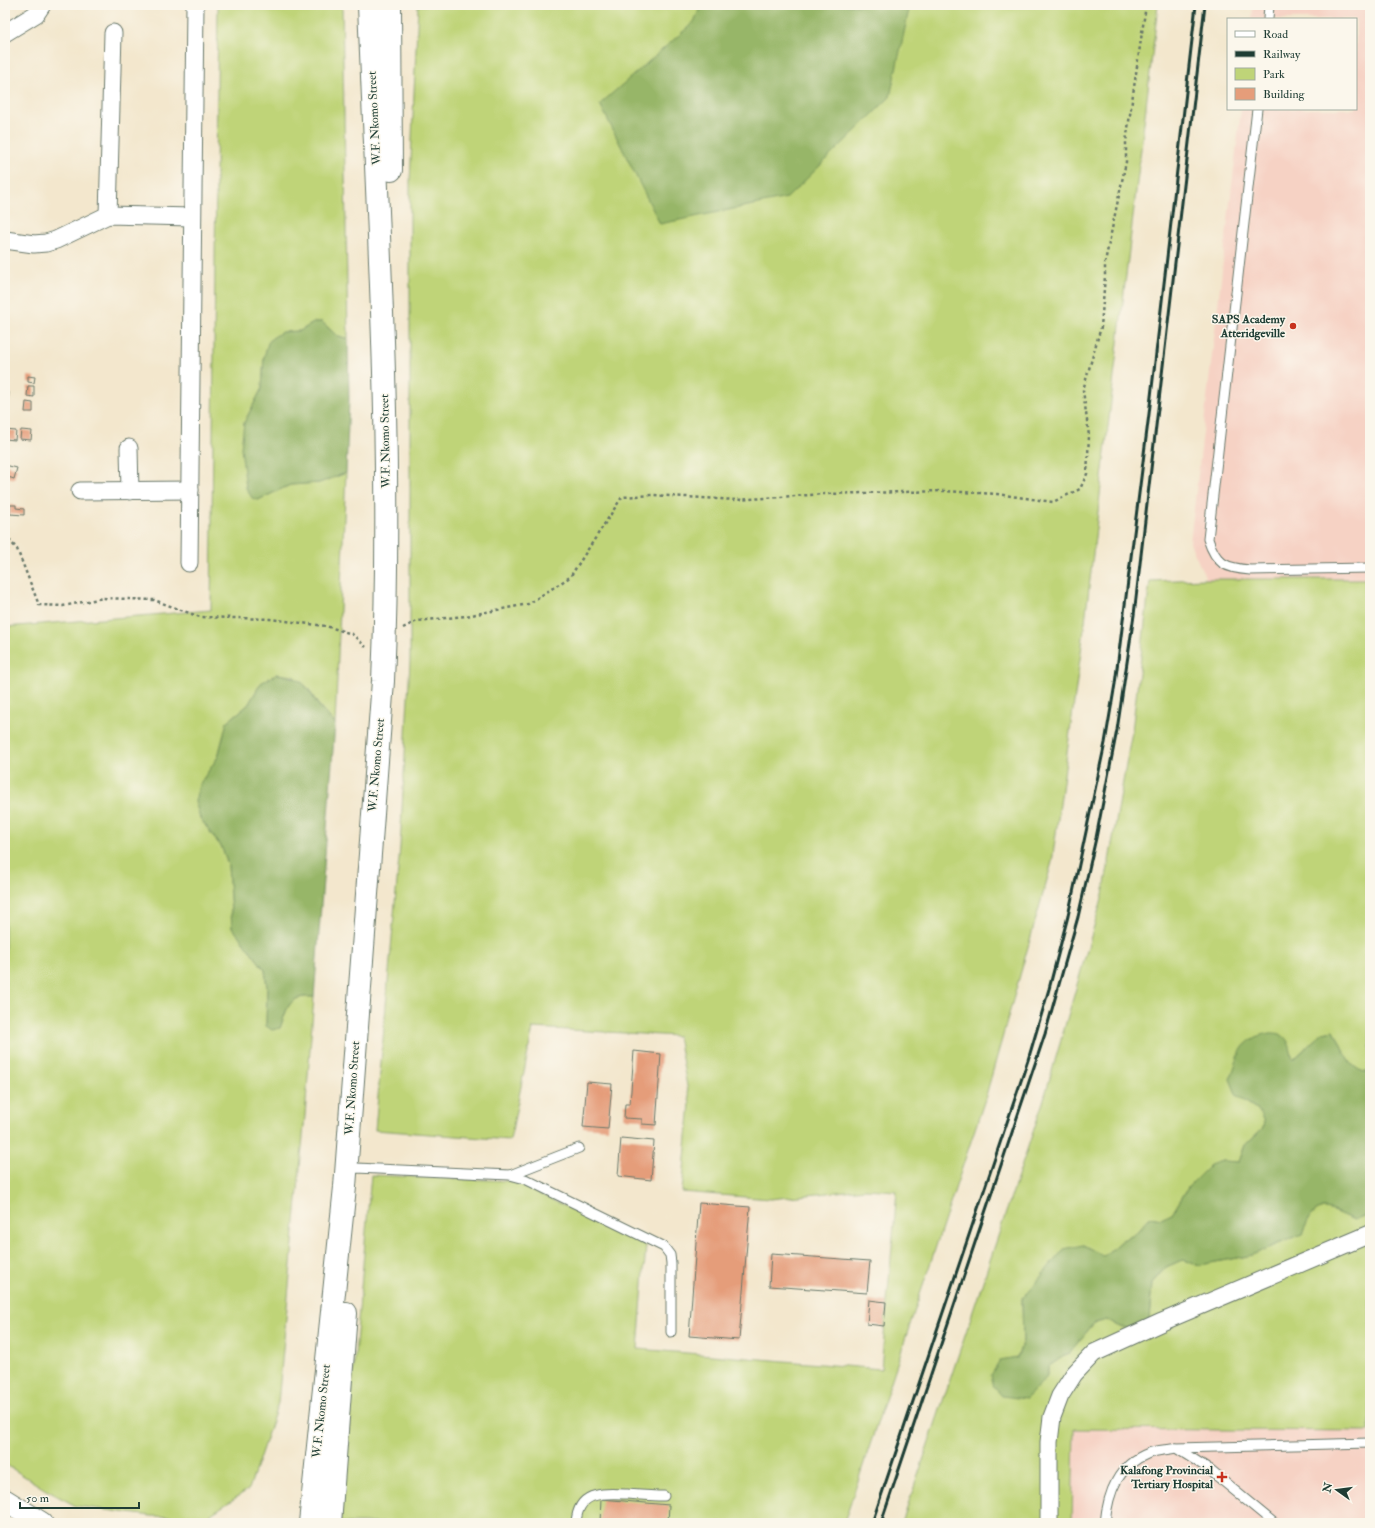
<svg xmlns="http://www.w3.org/2000/svg" width="1375" height="1528" font-family="'IM FELL Double Pica',serif">
<style>
.built{fill:#f6d2c4}
.green{fill:#bfd478;stroke:#6f8856}
.forest{fill:#97b668;stroke:#5b7a4e}
.building{fill:#e59d7a}
.lines{fill:none;stroke-linecap:round;stroke-linejoin:round}
.service-casing{stroke:#69786a;stroke-width:11}
.minor-casing{stroke:#69786a;stroke-width:19}
.tertiary-casing{stroke:#69786a;stroke-width:23}
.secondary-casing{stroke:#69786a;stroke-width:24}
.path{stroke:#69786a;stroke-width:2.5;stroke-dasharray:3 3;stroke-linecap:butt}
.service{stroke:#fff;stroke-width:9}
.minor{stroke:#fff;stroke-width:17}
.tertiary{stroke:#fff;stroke-width:21}
.secondary{stroke:#fff;stroke-width:22}
.rail{stroke:#1f3d34;stroke-width:3}
.poi-dot{fill:#c8321e;stroke:#fbf7ec;stroke-width:1.5}
.labels{text-anchor:middle;stroke-width:3;stroke-linejoin:round;paint-order:stroke}
.street-label{font-size:12px;fill:#1f3d34;stroke:#fbf7ec}
.poi-label{font-size:12px;font-weight:bold;fill:#1f3d34;stroke:#fbf7ec;text-anchor:end}
</style>
<rect width="100%" height="100%" fill="#fbf7ec"/>
<filter id="ink" filterUnits="userSpaceOnUse"><feTurbulence type="fractalNoise" baseFrequency=".025" numOctaves="2"/><feDisplacementMap in="SourceGraphic" scale="8" xChannelSelector="R" yChannelSelector="G"/><feConvolveMatrix kernelMatrix="1 2 1 2 8 2 1 2 1" color-interpolation-filters="sRGB"/></filter>
<filter id="wash" filterUnits="userSpaceOnUse"><feTurbulence type="fractalNoise" baseFrequency=".012" numOctaves="4" result="noise"/><feDisplacementMap in="SourceGraphic" scale="16" xChannelSelector="R" yChannelSelector="G"/><feGaussianBlur stdDeviation="0.9" result="paint"/><feColorMatrix in="noise" values="0 0 0 0 0 0 0 0 0 0 0 0 0 0 0 0 0 1.4 0 .05"/><feComposite in="paint" operator="in"/></filter>
<g filter="url(#wash)">
<rect width="100%" height="100%" fill="#f3e7cd"/>
<!-- built -->
<g class="built">
<polygon points="1253,5 1370,5 1370,579 1206,579 1190,543 1241,109 1356,109 1356,19 1252,19"/>
<polygon points="1074,1429 1370,1431 1370,1523 1072,1523"/>
</g>
<!-- green -->
<g class="green">
<path d="M218 5H342L348 339 336 335 322 322H315L300 331 282 332 264 357 262 388 244 423 258 500 290 485 319 483 346 473 335 724 317 703 308 688 293 676 277 674 261 683 248 705 227 722 218 757 199 785 200 818 222 848 228 865 232 927 265 970 267 988 266 1026 280 1028C288 1007 288 995 314 997L305 1115 278 1403 249 1489 205 1518 151 1516 76 1506 46 1490 5 1464V627L211 610Z"/>
<polygon points="418,5 1158,5 1084,630 1052,862 985,1099 844,1523 340,1523 371,1175 512,1181 646,1245 638,1349 881,1369 897,1191 865,1189 770,1199 682,1192 690,1103 678,1036 533,1028 510,1140 375,1130 400,847 410,661 410,182"/>
<path d="M1206 579H1370V1072C1349 1074 1342 1045 1334 1030L1323 1032 1293 1060 1237 1096 1258 1110 1264 1121 1263 1128 1245 1145 1239 1162 1222 1161 1189 1186 1172 1214 1161 1219 1150 1217 1134 1235 1122 1240 1104 1256 1083 1245 1022 1299 1023 1341 1017 1358 1046 1378 1049 1366 1070 1352 1094 1323 1106 1320 1122 1328 1149 1320 1152 1283 1166 1267 1182 1260 1200 1265 1252 1255 1302 1234C1317 1199 1323 1207 1354 1220L1370 1213V1431L1074 1429 1072 1523H902L1043 1102 1103 895 1132 731 1150 581Z"/>
</g>
<!-- forest -->
<g class="forest">
<polygon points="701,5 910,5 890,97 787,198 660,224 600,104 694,22"/>
<polygon points="315,322 322,322 336,335 348,339 349,400 346,473 319,483 290,485 258,500 252,498 246,488 241,448 244,423 262,388 264,357 268,343 272,338 282,332 300,331"/>
<path d="M277 674C302 678 303 681 316 702 321 710 329 717 335 724L314 997C288 995 288 1007 280 1028L272 1030 266 1026 267 988 265 970 232 927 228 865 222 848 200 818 195 801 199 785 218 757 227 722 248 705 261 683Z"/>
<path d="M1334 1030C1342 1045 1349 1074 1370 1072V1213L1354 1220C1323 1207 1317 1199 1302 1234L1252 1255 1200 1265 1182 1260 1166 1267 1152 1283 1149 1320C1130 1331 1126 1331 1106 1320L1094 1323 1070 1352 1049 1366 1046 1378 1026 1399 1002 1396 994 1387 991 1375 1000 1361 1017 1358 1023 1341 1022 1299 1064 1249 1083 1245 1104 1256 1122 1240 1134 1235 1150 1217 1161 1219 1172 1214 1189 1186 1210 1165 1222 1161 1239 1162 1245 1145 1263 1128 1264 1121 1258 1110 1237 1096 1230 1079C1234 1071 1239 1050 1245 1045 1256 1034 1280 1026 1288 1042 1291 1047 1291 1055 1293 1060L1323 1032Z"/>
</g>
<g id="blocks">
<!-- building -->
<g class="building">
<polygon points="28,376 35,377 34,383 28,382"/>
<polygon points="28,386 34,386 34,397 27,396"/>
<polygon points="5,393 9,393 8,404 5,404"/>
<polygon points="26,402 33,403 33,412 25,412"/>
<polygon points="5,430 16,431 15,440 5,439"/>
<polygon points="21,430 32,431 31,440 20,439"/>
<polygon points="5,465 17,468 14,479 5,476"/>
<polygon points="10,505 16,505 16,508 24,509 24,515 10,514"/>
<polygon points="634,1051 661,1054 656,1125 642,1124 642,1119 624,1118 625,1104 630,1104"/>
<polygon points="587,1082 612,1084 608,1129 583,1127"/>
<polygon points="621,1138 654,1141 651,1180 618,1176"/>
<polygon points="699,1203 750,1207 739,1340 689,1336"/>
<polygon points="771,1254 870,1261 867,1293 769,1286"/>
<polygon points="869,1300 886,1302 884,1326 867,1324"/>
<polygon points="601,1499 669,1505 668,1523 600,1523"/>
</g>
</g>
</g>
<g filter="url(#ink)">
<use href="#blocks" fill-opacity="0" stroke="#69786a" stroke-width="1"/>
<g class="lines">
<defs>
<g id="service">
<polyline points="1268,19 1269,5"/>
<path d="M1257 109 1208 539C1216 564 1225 568 1250 570L1370 568"/>
<polyline points="346,1170 356,1168 510,1175 525,1179 664,1247 670,1255 671,1263 671,1332"/>
<polyline points="510,1175 579,1148"/>
<polyline points="1176,1448 1370,1443"/>
<path d="M576 1523C578 1491 602 1493 627 1494 640 1495 652 1496 664 1496"/>
<path d="M1105 1523C1108 1492 1118 1465 1149 1453 1157 1450 1168 1450 1176 1448L1206 1467 1274 1523"/>
</g>
<g id="minor">
<polyline points="5,33 36,14 42,5"/>
<polyline points="108,215 113,33"/>
<polyline points="5,240 34,244 46,243 56,240 108,215 192,217"/>
<polyline points="129,448 130,491"/>
<polyline points="80,491 190,490"/>
<polyline points="189,563 195,5"/>
<polyline points="1049,1523 1049,1442 1052,1417 1060,1396 1074,1374 1094,1353 1162,1322 1370,1234"/>
</g>
<polyline id="tertiary" points="5,1500 42,1523"/>
<g id="secondary">
<polyline points="390,5 391,170"/>
<path d="M310 1523 345 1187 383 681C393 455 378 230 369 5"/>
<polyline points="330,1523 346,1313"/>
</g>
</defs>
<!-- service casing -->
<use href="#service" class="service-casing"/>
<!-- minor casing -->
<use href="#minor" class="minor-casing"/>
<!-- tertiary casing -->
<use href="#tertiary" class="tertiary-casing"/>
<!-- secondary casing -->
<use href="#secondary" class="secondary-casing"/>
<!-- path -->
<g class="path">
<polyline points="5,535 17,549 39,605 63,606 103,598 154,600 200,617 270,619 326,626 352,634 366,647"/>
<polyline points="403,628 417,621 466,616 528,604 570,577 622,497 653,495 736,500 824,494 944,491 997,494 1053,502 1080,489 1087,474 1089,436 1083,390 1101,327 1105,276 1105,262 1126,162 1126,142 1146,5"/>
</g>
<!-- service -->
<use href="#service" class="service"/>
<!-- minor -->
<use href="#minor" class="minor"/>
<!-- tertiary -->
<use href="#tertiary" class="tertiary"/>
<!-- secondary -->
<use href="#secondary" class="secondary"/>
<!-- rail -->
<g class="rail">
<polyline points="872,1523 1028,1060 1049,989 1068,916 1105,743 1115,684 1149,414 1196,5"/>
<polyline points="881,1523 1045,1034 1078,917 1096,838 1117,730 1134,615 1205,5"/>
</g>
</g>
</g>
<!-- markers -->
<g class="poi-dot">
<circle cx="1293" cy="326" r="4"/>
<path d="M1220 1471h4v4h4v4h-4v4h-4v-4h-4v-4h4z"/>
</g>
<g class="labels">
<!-- street labels -->
<g class="street-label">
<text transform="translate(374 118) rotate(-93)" y="4">W.F. Nkomo Street</text>
<text transform="translate(385 441) rotate(-91)" y="4">W.F. Nkomo Street</text>
<text transform="translate(376 765) rotate(-85)" y="4">W.F. Nkomo Street</text>
<text transform="translate(352 1088) rotate(-86)" y="4">W.F. Nkomo Street</text>
<text transform="translate(321 1411) rotate(-84)" y="4">W.F. Nkomo Street</text>
</g>
<!-- poi labels -->
<g class="poi-label">
<text x="1285" y="323">SAPS Academy<tspan x="1285" dy="14">Atteridgeville</tspan></text>
<text x="1213" y="1474">Kalafong Provincial<tspan x="1213" dy="14">Tertiary Hospital</tspan></text>
</g>
</g>
<!-- margin -->
<rect width="1375" height="1528" fill="none" stroke="#fbf7ec" stroke-width="20"/>
<!-- legend -->
<rect x="1227" y="18" width="130" height="92" fill="#fbf7ec" stroke="#a3ada2"/>
<rect x="1235" y="31" width="20" height="6" fill="#ffffff" stroke="#a3ada2"/>
<text x="1263" y="38" font-size="12" fill="#1f3d34">Road</text>
<rect x="1235" y="51" width="20" height="6" fill="#1f3d34" stroke="#a3ada2"/>
<text x="1263" y="58" font-size="12" fill="#1f3d34">Railway</text>
<rect x="1235" y="68" width="20" height="12" fill="#bfd478" stroke="#a3ada2"/>
<text x="1263" y="78" font-size="12" fill="#1f3d34">Park</text>
<rect x="1235" y="88" width="20" height="12" fill="#e59d7a" stroke="#a3ada2"/>
<text x="1263" y="98" font-size="12" fill="#1f3d34">Building</text>
<!-- north arrow -->
<g transform="translate(1337 1490) rotate(284)" stroke="#fbf7ec" stroke-width="3" paint-order="stroke">
<path d="M0-3L7 15L0 10L-7 15Z" fill="#1f3d34"/>
<text y="-6" font-size="11" font-weight="bold" text-anchor="middle" fill="#1f3d34">N</text>
</g>
<!-- scale -->
<path d="M20 1502v6h119v-6" fill="none" stroke="#1f3d34" stroke-width="2"/>
<text x="26" y="1502" font-size="12" fill="#1f3d34" stroke="#fbf7ec" stroke-width="3" paint-order="stroke">50 m</text>
</svg>
